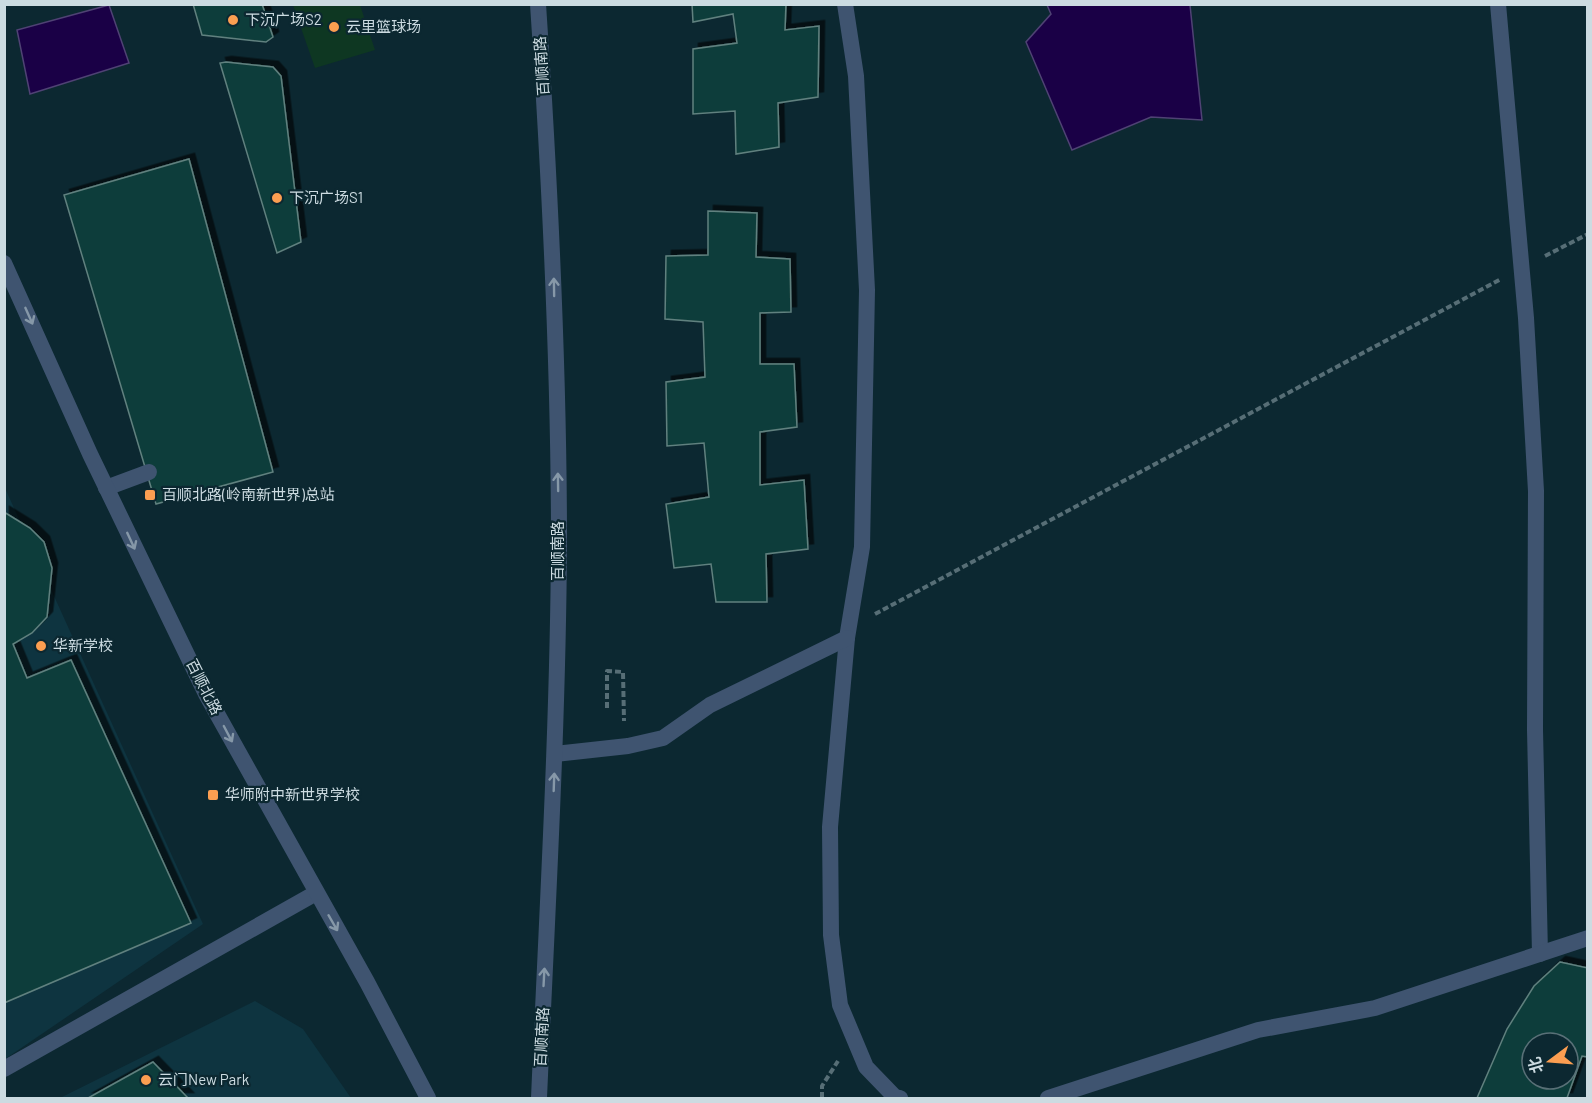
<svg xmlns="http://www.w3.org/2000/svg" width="1592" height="1103" font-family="Barlow,'Noto Sans SC',sans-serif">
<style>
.built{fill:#0e3440}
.green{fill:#0e3722}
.water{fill:#1a0046;stroke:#4f4274;stroke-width:1.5}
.building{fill:#113e3b;stroke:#60817f;stroke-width:1.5;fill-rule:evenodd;filter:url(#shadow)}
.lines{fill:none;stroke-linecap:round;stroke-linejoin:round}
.path{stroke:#576e76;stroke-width:4;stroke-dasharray:6 3;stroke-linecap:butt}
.service{stroke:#3f5470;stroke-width:16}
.minor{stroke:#3f5470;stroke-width:16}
.tertiary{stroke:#3f5470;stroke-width:16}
.oneway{stroke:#8698a8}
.poi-dot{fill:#fb9e51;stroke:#0c2831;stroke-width:2}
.labels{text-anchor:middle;stroke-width:4.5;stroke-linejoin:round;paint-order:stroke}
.poi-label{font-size:15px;fill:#ccdbe1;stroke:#0c2831;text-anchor:start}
.street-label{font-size:15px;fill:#ccdbe1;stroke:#0c2831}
</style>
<defs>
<filter id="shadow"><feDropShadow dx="5.5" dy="-5.5" stdDeviation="0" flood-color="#0009"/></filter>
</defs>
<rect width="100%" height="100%" fill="#0c2831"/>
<!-- built -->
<g class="built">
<polygon points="4,486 203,924 5,1059 4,1059"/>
<polygon points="255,1001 303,1029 351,1098 60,1098"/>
</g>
<!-- green -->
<polygon class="green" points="293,5 360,5 375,50 315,68"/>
<!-- water -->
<g class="water">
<polygon points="109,5 129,63 30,94 17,30"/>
<polygon points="1047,5 1190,5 1202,120 1151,117 1072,150 1026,42 1051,14"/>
</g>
<!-- building -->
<g class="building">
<polygon points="193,4 262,4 273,37 266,42 202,35"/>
<polygon points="692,4 786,4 785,30 819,26 818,97 778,103 779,147 736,154 735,111 693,114 693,49 737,43 733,14 693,22"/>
<polygon points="226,62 273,67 281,76 301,242 277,253 220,63"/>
<polygon points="189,159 273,472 156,504 64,195"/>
<polygon points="708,211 757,213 756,257 790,259 791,312 760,313 760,364 794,364 797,427 760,432 760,485 804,480 808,549 766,554 767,602 716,602 711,564 674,568 666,504 709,497 704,443 667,446 666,382 705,377 703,322 665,319 666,256 708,255"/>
<polygon points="4,512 30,528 44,542 52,568 47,617 32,633 13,644 27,678 71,660 191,923 4,1003"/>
<path d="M1560 962 1588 968V1057L1582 1056 1567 1098H1477L1507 1029 1534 986ZM1532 1043H1568V1079H1532Z"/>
<polygon points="153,1062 188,1098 88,1098"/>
</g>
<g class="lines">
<!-- path -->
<g class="path">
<polyline points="1545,256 1588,234"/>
<polyline points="875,614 1501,279"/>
<polyline points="607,708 607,671 623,672 624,721"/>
<polyline points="822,1098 822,1086 838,1061"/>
</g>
<!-- service -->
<polyline class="service" points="106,488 149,472"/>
<!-- minor -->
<g class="minor">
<polyline points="845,4 856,76 867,290 862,547 847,638 830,827 831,935 840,1005 866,1067 895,1097 900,1098"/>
<polyline points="1498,4 1526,318 1536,491 1535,730 1540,954"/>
<polyline points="555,754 628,746 663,738 710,705 847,638"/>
<polyline points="4,1069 316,893"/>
<polyline points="1048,1098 1258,1030 1375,1008 1588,938"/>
</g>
<!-- tertiary -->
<g class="tertiary">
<path d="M538 4C550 184 559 363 559 543 558 728 547 913 539 1098"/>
<polyline points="4,263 90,454 206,694 367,982 428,1098"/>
</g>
</g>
<!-- one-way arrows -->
<defs><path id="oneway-shaft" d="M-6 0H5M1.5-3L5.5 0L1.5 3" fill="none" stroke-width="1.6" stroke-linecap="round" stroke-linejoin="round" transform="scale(1.5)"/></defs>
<g class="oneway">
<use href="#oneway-shaft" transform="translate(554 287) rotate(-91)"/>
<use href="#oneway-shaft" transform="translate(29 316) rotate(66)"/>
<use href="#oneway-shaft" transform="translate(558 482) rotate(-91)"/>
<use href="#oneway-shaft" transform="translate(131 541) rotate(65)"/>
<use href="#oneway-shaft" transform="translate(228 734) rotate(62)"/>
<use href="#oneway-shaft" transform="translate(554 782) rotate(-88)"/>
<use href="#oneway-shaft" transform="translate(333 923) rotate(60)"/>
<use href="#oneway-shaft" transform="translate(544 977) rotate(-87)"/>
</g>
<!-- markers -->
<g class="poi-dot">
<circle cx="233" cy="20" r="6"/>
<circle cx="334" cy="27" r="6"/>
<circle cx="277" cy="198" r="6"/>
<rect x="144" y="489" width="12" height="12" rx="3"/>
<circle cx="41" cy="646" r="6"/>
<rect x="207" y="789" width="12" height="12" rx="3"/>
<circle cx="146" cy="1080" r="6"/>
</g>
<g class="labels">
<!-- poi labels -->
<g class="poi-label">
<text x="245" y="25">下沉广场S2</text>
<text x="346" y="32">云里篮球场</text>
<text x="289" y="203">下沉广场S1</text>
<text x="162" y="500">百顺北路(岭南新世界)总站</text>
<text x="53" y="651">华新学校</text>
<text x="225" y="800">华师附中新世界学校</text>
<text x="158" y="1085">云门New Park</text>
</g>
<!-- street labels -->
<g class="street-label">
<text transform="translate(542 66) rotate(-94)" y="5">百顺南路</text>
<text transform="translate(558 551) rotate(-90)" y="5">百顺南路</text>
<text transform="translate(204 687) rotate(63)" y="5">百顺北路</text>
<text transform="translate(542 1037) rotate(-87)" y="5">百顺南路</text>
</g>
</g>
<!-- border -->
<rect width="1592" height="1103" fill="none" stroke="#ccdbe1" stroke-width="12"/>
<!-- north arrow -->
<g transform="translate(1550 1061) rotate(254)"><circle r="28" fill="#0c2831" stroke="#597077" stroke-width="1.5"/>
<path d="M0-4.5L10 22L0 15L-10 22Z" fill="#fb9e51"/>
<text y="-9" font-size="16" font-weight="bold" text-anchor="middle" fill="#ccdbe1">北</text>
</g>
</svg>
